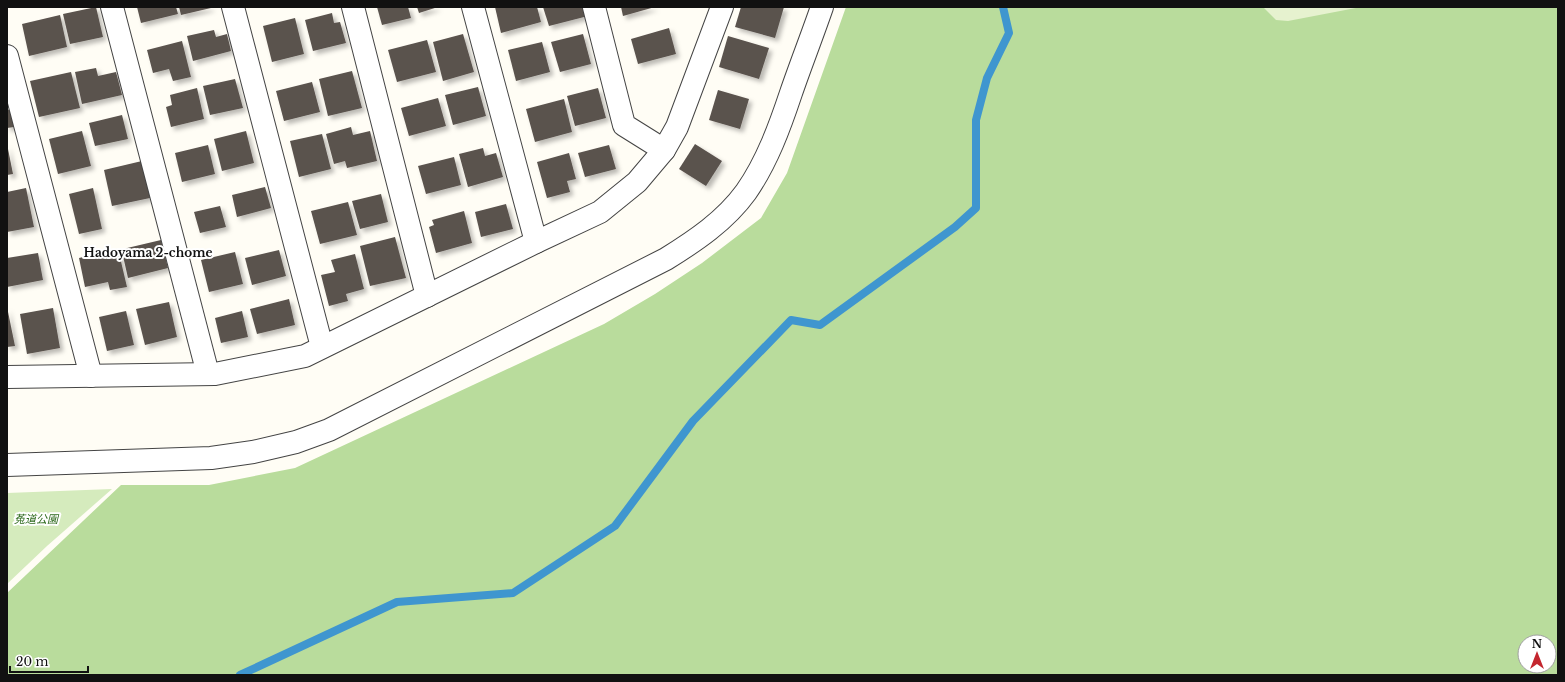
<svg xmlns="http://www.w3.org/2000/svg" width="1565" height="682" font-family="'Libre Baskerville','Noto Sans JP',serif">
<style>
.green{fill:#d5ebbd}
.forest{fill:#b9dc9c;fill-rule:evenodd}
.pitch{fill:#e6f2cf}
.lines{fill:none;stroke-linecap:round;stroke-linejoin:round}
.stream{stroke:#3f96cf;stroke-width:8}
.building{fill:#5a524d;filter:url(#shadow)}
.minor-casing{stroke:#444;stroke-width:24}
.tertiary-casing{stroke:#444;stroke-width:24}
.minor{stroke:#fff;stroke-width:22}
.tertiary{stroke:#fff;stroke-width:22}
.labels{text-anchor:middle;stroke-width:4;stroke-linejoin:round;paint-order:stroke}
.park-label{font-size:11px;font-style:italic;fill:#2f6b1f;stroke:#fff}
.neighbourhood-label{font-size:12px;font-weight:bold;fill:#111;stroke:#fff}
</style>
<defs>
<filter id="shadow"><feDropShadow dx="3.5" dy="3.5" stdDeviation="2" flood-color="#0004"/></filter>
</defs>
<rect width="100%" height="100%" fill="#fffdf5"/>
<!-- green -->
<polygon class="green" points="112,489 47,546 7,584 7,493"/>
<!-- forest -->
<path class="forest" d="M846 7H1558V675H7V593L121 485H209L295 468 604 324 655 294 702 263 761 218 787 173ZM1525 642H1549V666H1525Z"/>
<!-- pitch -->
<polygon class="pitch" points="1263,7 1361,7 1288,21 1276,20"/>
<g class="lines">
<!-- stream -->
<polyline class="stream" points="240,675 397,602 513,593 615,526 693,421 791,320 820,325 955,227 976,208 976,120 987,78 1009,33 1003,7"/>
</g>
<!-- building -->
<g class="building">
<polygon points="96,7 103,37 70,44 63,14"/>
<polygon points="137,7 176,7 178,14 141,23"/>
<polygon points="179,7 211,7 211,8 181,15"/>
<polygon points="377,7 408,7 411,18 382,25"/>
<polygon points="417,7 438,7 419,13"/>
<polygon points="495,7 537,7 541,22 501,33"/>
<polygon points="543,7 586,7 588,16 549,26"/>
<polygon points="621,7 655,7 623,16"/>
<polygon points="741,7 784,7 775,38 735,27"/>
<polygon points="332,13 334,23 340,22 346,43 313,51 305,20"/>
<polygon points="60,15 67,47 29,56 22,24"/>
<polygon points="295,18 304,54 272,62 263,26"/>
<polygon points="669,28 676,54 638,64 631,39"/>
<polygon points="214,30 216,37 227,34 231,51 193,61 187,36"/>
<polygon points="463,34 474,72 443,81 433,42"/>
<polygon points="583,34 591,64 560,72 551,42"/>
<polygon points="728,36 769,48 759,79 719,67"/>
<polygon points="427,40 436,72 397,82 388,50"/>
<polygon points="182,41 191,77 173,81 169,69 153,73 147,50"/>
<polygon points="542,42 550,72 516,81 508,50"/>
<polygon points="96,68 98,76 116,72 122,95 82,104 75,72"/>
<polygon points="352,71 362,108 328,116 319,79"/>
<polygon points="71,72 80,108 39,117 30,81"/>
<polygon points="235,79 243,108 210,115 203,86"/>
<polygon points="312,82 320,112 284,121 276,91"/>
<polygon points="478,87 486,116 453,125 445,95"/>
<polygon points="197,88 204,119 171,127 166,107 172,105 170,95"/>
<polygon points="598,88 606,118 575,126 567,96"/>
<polygon points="718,90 749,99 740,129 709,120"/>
<polygon points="438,98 446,126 409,136 401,108"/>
<polygon points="564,99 572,132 535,142 526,109"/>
<polygon points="11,109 14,127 7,128 7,110"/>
<polygon points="122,115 128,139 95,146 89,123"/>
<polygon points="351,127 353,135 370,131 377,161 347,168 345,161 334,164 326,134"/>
<polygon points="82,131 91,166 58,174 49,139"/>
<polygon points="246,131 254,163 222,171 214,139"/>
<polygon points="322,134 331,169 299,177 290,141"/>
<polygon points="7,144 13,174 7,175"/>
<polygon points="695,144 722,161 706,186 679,169"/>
<polygon points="208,145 215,174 182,182 175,153"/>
<polygon points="609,145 616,169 585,177 578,153"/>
<polygon points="483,148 485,156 496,153 503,177 468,187 459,154"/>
<polygon points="569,153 576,179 567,181 570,192 547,198 537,162"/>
<polygon points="454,157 461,185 426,194 418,166"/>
<polygon points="142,161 150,198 112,206 104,170"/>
<polygon points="265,187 271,208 237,217 232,195"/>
<polygon points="26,188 34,227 7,232 7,192"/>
<polygon points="93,188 102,229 79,234 69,194"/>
<polygon points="381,194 388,222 360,229 352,201"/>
<polygon points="348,202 357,235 320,244 311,211"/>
<polygon points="506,204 513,229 481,237 475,212"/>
<polygon points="220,206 226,227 200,233 194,212"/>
<polygon points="464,211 472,243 436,253 429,227 434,225 432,220"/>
<polygon points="395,237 406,278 370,286 360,246"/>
<polygon points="161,240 168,268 128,278 123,256 125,255 123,249"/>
<polygon points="118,249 127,287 110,290 108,282 85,287 79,258"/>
<polygon points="279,250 286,276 252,285 245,258"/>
<polygon points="235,252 243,284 209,292 201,260"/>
<polygon points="38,253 43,280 7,287 7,258"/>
<polygon points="355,254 364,289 346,294 348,301 329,306 321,275 335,272 331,260"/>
<polygon points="289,299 295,325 257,334 250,309"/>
<polygon points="169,302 177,337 145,345 136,309"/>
<polygon points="7,307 15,346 7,347"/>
<polygon points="53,308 60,348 27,354 20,314"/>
<polygon points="126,311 134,345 107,351 99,317"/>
<polygon points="242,311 248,337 221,343 215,318"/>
</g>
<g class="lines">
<defs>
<g id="minor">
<polyline points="112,7 208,374"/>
<polyline points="233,7 322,347"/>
<polyline points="353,7 427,296"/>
<polyline points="473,7 536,242"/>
<polyline points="594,7 624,125 664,150"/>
<polyline points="7,56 91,376"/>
<polyline points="7,377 215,374 305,356 536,242 600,212 637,182 664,150 677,127 722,7"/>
</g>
<path id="tertiary" d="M7 465 211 458 253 452 296 442 329 430 666 259C695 241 725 221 746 192 767 162 780 126 791 93 801 64 812 36 822 7"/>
</defs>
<!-- minor casing -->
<use href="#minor" class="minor-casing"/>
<!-- tertiary casing -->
<use href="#tertiary" class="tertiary-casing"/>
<!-- minor -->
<use href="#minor" class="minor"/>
<!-- tertiary -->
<use href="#tertiary" class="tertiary"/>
</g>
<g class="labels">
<!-- park labels -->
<g class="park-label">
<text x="36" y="523">菟道公園</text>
</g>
<!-- neighbourhood labels -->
<g class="neighbourhood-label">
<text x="148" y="257">Hadoyama 2-chome</text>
</g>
</g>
<!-- border -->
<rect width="1565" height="682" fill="none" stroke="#111111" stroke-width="16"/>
<!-- north arrow -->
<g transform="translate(1537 654)"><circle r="19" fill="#ffffff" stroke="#a0a0a0"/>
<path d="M0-3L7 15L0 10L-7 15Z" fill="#c4262e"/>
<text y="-6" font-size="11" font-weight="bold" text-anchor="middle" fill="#111111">N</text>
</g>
<!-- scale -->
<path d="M10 666v6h78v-6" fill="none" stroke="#111111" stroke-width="2"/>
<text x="16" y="666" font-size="12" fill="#111111" stroke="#ffffff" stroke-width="3" paint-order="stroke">20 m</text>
</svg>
